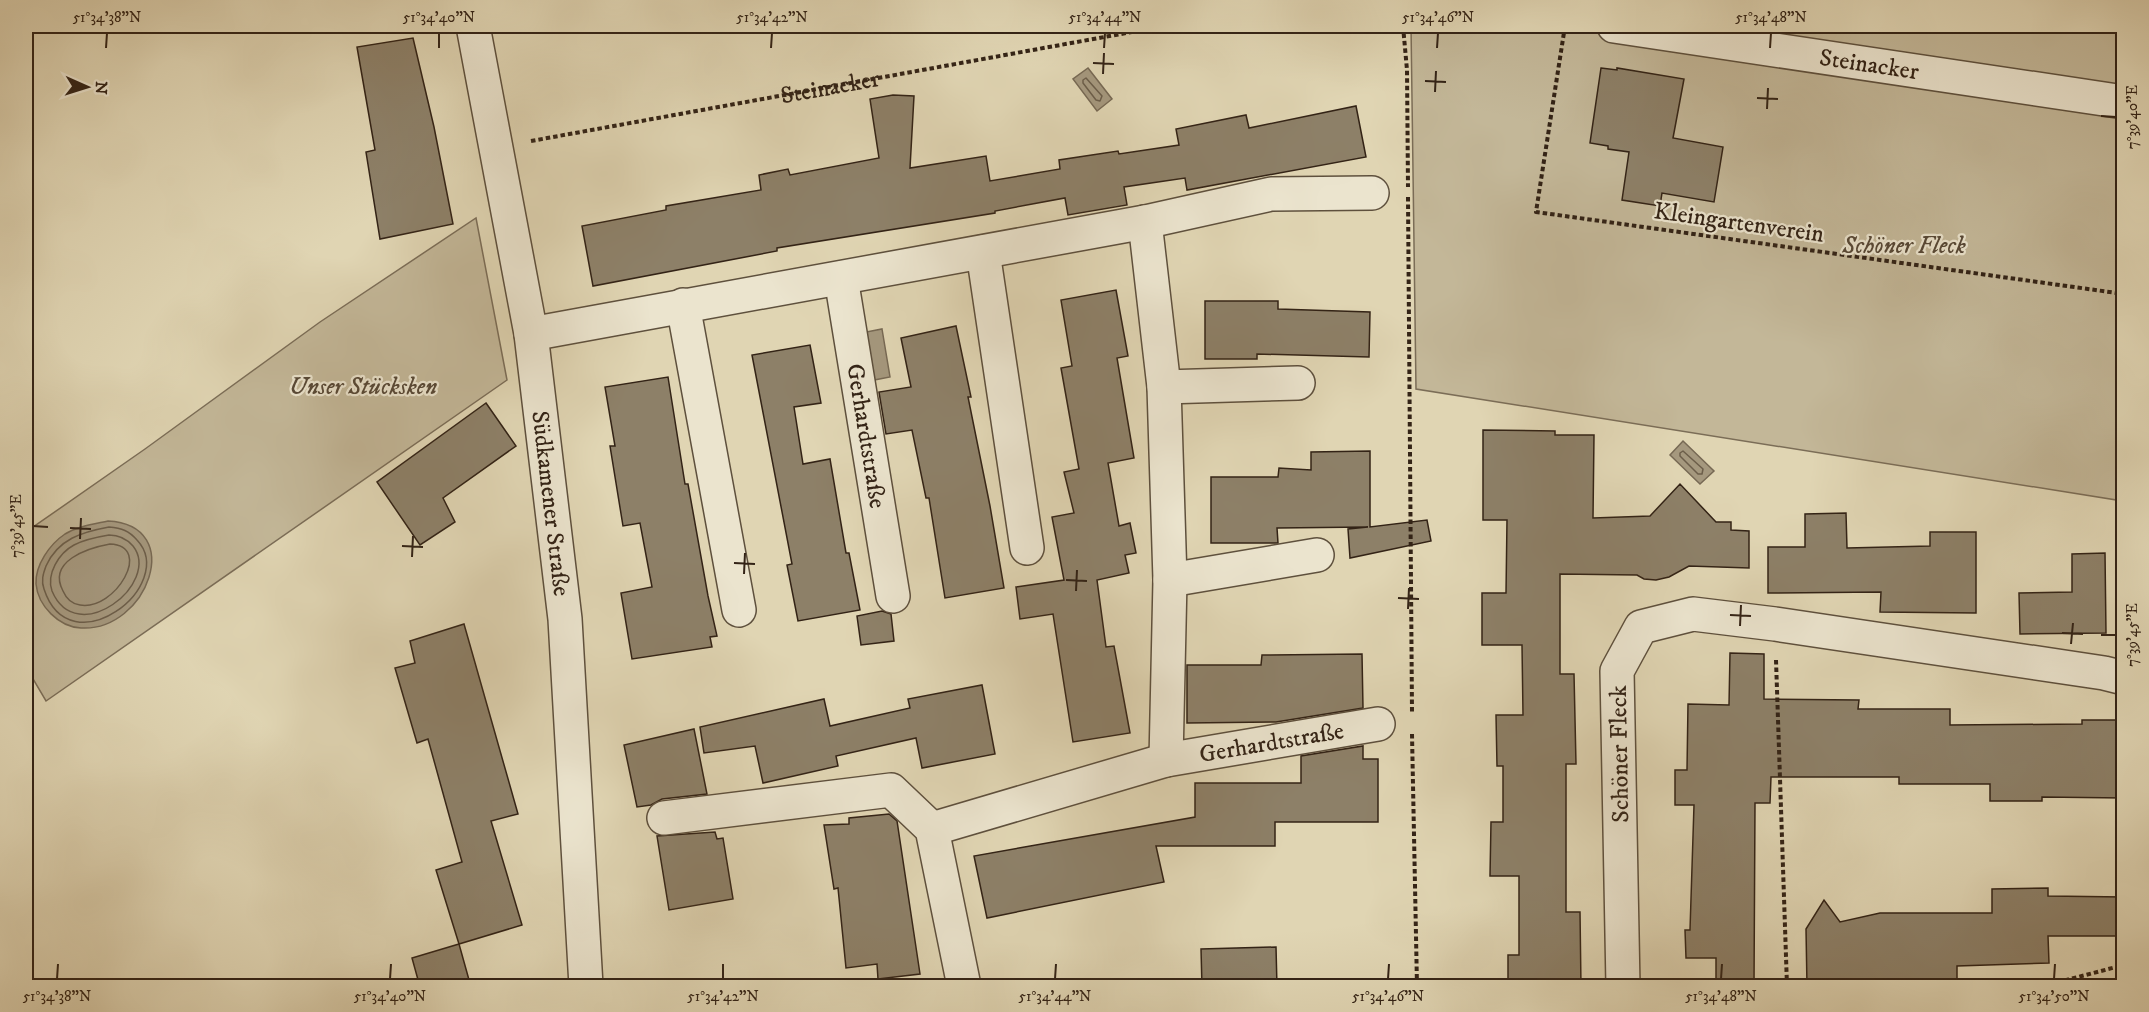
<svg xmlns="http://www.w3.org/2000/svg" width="2149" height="1012" font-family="'IM FELL DW Pica',serif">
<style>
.green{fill:#c3b798;stroke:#7b6d57;stroke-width:1.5}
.water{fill:#a5987e;stroke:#776954;stroke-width:1.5}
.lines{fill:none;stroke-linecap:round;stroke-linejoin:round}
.shore{stroke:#6c5e4a;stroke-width:1.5}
.building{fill:#8d8068;stroke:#332316;stroke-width:1.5}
.minor-casing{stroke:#5e503d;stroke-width:36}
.path{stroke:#332316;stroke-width:4;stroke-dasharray:4.5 3;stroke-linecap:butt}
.minor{stroke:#ebe4ce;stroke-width:33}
.ticks{fill:none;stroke:#332316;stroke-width:2}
.labels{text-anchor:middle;stroke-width:4.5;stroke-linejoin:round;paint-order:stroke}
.street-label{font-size:24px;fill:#332316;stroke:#ebe4ce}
.park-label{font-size:24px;font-style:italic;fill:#574836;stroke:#ebe4ce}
.neatline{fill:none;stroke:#332316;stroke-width:2}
.ticks-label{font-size:15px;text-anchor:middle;fill:#332316}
</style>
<rect width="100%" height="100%" fill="#e0d5b3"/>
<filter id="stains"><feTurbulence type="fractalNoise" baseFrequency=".00333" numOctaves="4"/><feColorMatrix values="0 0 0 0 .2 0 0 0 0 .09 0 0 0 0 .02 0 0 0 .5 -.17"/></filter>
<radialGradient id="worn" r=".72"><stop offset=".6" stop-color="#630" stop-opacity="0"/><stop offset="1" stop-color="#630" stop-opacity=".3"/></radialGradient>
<!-- green -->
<g class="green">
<polygon points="1411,26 2123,26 2123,501 1416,389"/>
<polygon points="476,218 507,380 46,701 26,667 26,532 145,449 320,322"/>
</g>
<!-- water -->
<g class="water">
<polygon points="1088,68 1112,99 1097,111 1073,79"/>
<polygon points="882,329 890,377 869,381 861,333"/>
<polygon points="1683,441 1714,471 1700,484 1670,455"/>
<path d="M108 521C187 525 147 632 81 628 59 627 38 606 36 584 35 565 50 544 65 534 78 526 94 524 108 521Z"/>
</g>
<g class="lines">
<!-- shore -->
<g class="shore">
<polygon points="1086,78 1102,96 1100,101 1096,100 1083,83 1083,80"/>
<polygon points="1683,451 1703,469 1702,474 1698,474 1680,456 1680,453"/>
<path d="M109 527C122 528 129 531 137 540 179 585 70 669 44 589 41 581 43 574 46 566 58 539 82 532 109 527Z"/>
<path d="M109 535C119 535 126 538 133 546 162 583 77 650 52 591 46 574 59 553 74 545 85 539 97 537 109 535Z"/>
<path d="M110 544C154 546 115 611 80 605 72 604 66 598 63 591 47 561 88 548 110 544Z"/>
</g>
</g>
<!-- building -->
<g class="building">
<polygon points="413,38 434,127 453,224 380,239 366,152 375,150 357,47"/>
<polygon points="1601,68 1617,70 1617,68 1684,79 1673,138 1723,147 1714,202 1662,193 1660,206 1622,200 1629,152 1608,149 1608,146 1590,143"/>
<polygon points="893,95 914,96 910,168 986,156 990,181 1060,169 1059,160 1118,151 1119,154 1179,145 1176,129 1246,115 1249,128 1356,106 1366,157 1187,190 1185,178 1124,187 1127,205 1068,215 1065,198 995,211 995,213 777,248 777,251 593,286 582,226 666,210 666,206 761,190 759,175 788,169 790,175 879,158 870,99"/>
<polygon points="1116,290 1128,356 1117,358 1134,458 1108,463 1119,526 1130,523 1136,553 1125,555 1129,573 1097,580 1106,647 1114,646 1130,733 1073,742 1053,614 1020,619 1016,587 1064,580 1052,517 1074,513 1064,472 1079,469 1061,368 1072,366 1061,300"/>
<polygon points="1205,301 1278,301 1278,309 1370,312 1369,357 1257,354 1257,359 1205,359"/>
<polygon points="956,326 971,397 968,397 990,506 1004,588 945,598 929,498 926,498 912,430 886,434 879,392 911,387 901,338"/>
<polygon points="810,345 821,403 794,407 803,464 830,459 846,553 849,553 860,610 798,621 787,565 792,564 752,355"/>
<polygon points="668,377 685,484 688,484 708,596 717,636 710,637 712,647 632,659 621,593 652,587 640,523 623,526 610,446 615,446 605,387"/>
<polygon points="486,403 516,446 443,498 455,522 420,545 377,482"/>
<polygon points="1483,430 1555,431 1555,435 1594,435 1593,518 1650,516 1680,484 1716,522 1731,522 1731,530 1749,531 1749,568 1689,566 1669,577 1656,580 1644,579 1637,575 1560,574 1560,674 1574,674 1576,764 1566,764 1566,912 1580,912 1581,987 1508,987 1508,955 1519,955 1519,876 1490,876 1491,822 1503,822 1503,766 1497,766 1496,715 1523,715 1522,645 1482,645 1482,593 1506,593 1507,520 1483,520"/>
<polygon points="1370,451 1370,527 1427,520 1431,541 1350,558 1348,529 1368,527 1277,528 1278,543 1211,543 1211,477 1278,477 1279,468 1311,470 1311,452"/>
<polygon points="1846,513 1847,548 1930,546 1930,532 1976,532 1976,613 1880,612 1881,592 1768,593 1768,547 1805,547 1805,514"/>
<polygon points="2105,553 2106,633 2020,634 2019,593 2072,592 2072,554"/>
<polygon points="882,611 891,614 894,641 861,645 857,616"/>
<polygon points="464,624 518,814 491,821 522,925 459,944 436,870 462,862 428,739 417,743 395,668 415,663 410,641"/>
<polygon points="1730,653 1764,654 1764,699 1859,700 1858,709 1950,709 1950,725 2082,724 2082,720 2124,720 2124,798 2042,797 2042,801 1990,801 1990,784 1899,784 1899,777 1771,777 1770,803 1755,803 1754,987 1716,987 1716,958 1686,958 1685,930 1690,930 1694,805 1675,805 1675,770 1687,770 1688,704 1729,705"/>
<polygon points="1362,654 1363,708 1276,722 1187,723 1187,665 1261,665 1262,655"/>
<polygon points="982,685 995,754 922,768 916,738 836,756 838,766 763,783 755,746 704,753 700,727 824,699 830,726 910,708 908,699"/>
<polygon points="694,729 707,794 662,799 651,805 637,807 624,745"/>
<polygon points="1363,746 1363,759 1378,759 1378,822 1275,822 1275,846 1156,846 1164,882 987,918 974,856 1195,817 1195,783 1301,783 1301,756"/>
<polygon points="889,814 897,821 920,974 878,979 877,964 846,968 838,888 834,889 824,825 849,824 849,818"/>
<polygon points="715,832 717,839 723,838 733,899 669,910 657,836"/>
<polygon points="2048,888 2048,896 2124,897 2124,936 2048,936 2049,963 1957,966 1957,987 1807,987 1806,929 1824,900 1840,922 1880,913 1992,913 1992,889"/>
<polygon points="459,944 471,987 420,987 412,958"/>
<polygon points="1276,947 1277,987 1202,987 1201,949"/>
</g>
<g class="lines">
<defs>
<g id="minor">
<path id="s2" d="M473 26 531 334 565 619 586 986"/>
<path id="s3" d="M1614 26 2124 102"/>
<polyline points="1145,222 1164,387 1170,580 1166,760"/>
<polyline points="983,252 1027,548"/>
<path id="s4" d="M841 278 893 596"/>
<polyline points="683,305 739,610"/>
<polyline points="531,334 1145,222 1271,194 1372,193"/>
<polyline points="1164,387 1298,383"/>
<polyline points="1170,580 1317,555"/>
<polyline points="664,818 891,790 932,829 964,986"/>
<path id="s5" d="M932 829 1166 760 1378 724"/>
<polyline points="1623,986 1617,671 1641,627 1693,614 1775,624 2104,673 2124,678"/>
</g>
</defs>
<!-- minor casing -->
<use href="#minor" class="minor-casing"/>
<!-- path -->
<g class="path">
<polyline points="1403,26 1407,70 1408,187"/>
<polyline points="1565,26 1536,212 2124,294"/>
<path id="s1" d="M531 141 1165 26"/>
<polyline points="1408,197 1412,712"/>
<polyline points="1776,660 1787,986"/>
<polyline points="1412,734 1417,986"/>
<polyline points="2043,986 2124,965"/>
</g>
<!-- minor -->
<use href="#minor" class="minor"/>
</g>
<!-- ticks -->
<path class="ticks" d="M106 48 107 33M439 48V33M771 48 772 33M1104 48 1105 33M1437 48 1438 33M1770 48 1771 33M1093 63 1114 64M1103 74 1104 53M1425 81 1446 82M1435 92 1436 71M1757 98 1778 99M1767 109 1768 88M2101 116 2116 117M33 526 48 527M70 528 91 529M80 539 81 518M402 546 423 547M412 557 413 536M734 563 755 564M744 574 745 553M1066 580 1087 581M1076 591 1077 570M1398 598 1419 599M1408 609 1409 588M1730 615 1751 616M1740 626 1741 605M2062 633 2083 634M2101 635H2116M2071 644 2073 623M57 979 58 964M390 979 391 964M723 979V964M1055 979 1056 964M1388 979 1389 964M1721 979 1722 964M2054 979 2055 964"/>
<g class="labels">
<!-- street labels -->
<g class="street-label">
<text dy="8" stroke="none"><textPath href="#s3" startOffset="258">Steinacker</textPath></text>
<text dy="8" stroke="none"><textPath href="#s1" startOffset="304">Steinacker</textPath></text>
<text transform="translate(1739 222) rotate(8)" y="8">Kleingartenverein</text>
<text dy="8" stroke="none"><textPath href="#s4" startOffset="160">Gerhardtstraße</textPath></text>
<text dy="8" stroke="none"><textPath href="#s2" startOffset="484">Südkamener Straße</textPath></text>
<text dy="8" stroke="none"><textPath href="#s5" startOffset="351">Gerhardtstraße</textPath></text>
<text transform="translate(1619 754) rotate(-91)" y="8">Schöner Fleck</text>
</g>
<!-- park labels -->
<g class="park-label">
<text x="1904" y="253">Schöner Fleck</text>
<text x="363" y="394">Unser Stücksken</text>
</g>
</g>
<!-- margin -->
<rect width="2149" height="1012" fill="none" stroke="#e0d5b3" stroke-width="66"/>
<!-- north arrow -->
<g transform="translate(87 87) rotate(93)" stroke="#ebe4ce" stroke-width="4.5" paint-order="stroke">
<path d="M0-4.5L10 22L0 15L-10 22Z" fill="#332316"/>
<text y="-9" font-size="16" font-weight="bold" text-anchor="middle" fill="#332316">N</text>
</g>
<rect x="33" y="33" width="2083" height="946" class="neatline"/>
<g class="ticks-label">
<text x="107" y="22">51°34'38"N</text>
<text x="439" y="22">51°34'40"N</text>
<text x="772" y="22">51°34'42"N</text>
<text x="1105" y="22">51°34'44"N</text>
<text x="1438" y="22">51°34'46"N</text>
<text x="1771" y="22">51°34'48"N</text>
<text transform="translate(2132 117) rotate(-90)" y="5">7°39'40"E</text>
<text transform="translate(16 526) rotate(-90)" y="5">7°39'45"E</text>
<text transform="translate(2132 635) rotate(-90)" y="5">7°39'45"E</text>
<text x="57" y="1001">51°34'38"N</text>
<text x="390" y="1001">51°34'40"N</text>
<text x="723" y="1001">51°34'42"N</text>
<text x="1055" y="1001">51°34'44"N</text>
<text x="1388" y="1001">51°34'46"N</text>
<text x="1721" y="1001">51°34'48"N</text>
<text x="2054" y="1001">51°34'50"N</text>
</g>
<rect width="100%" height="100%" filter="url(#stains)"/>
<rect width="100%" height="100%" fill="url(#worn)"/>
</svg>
